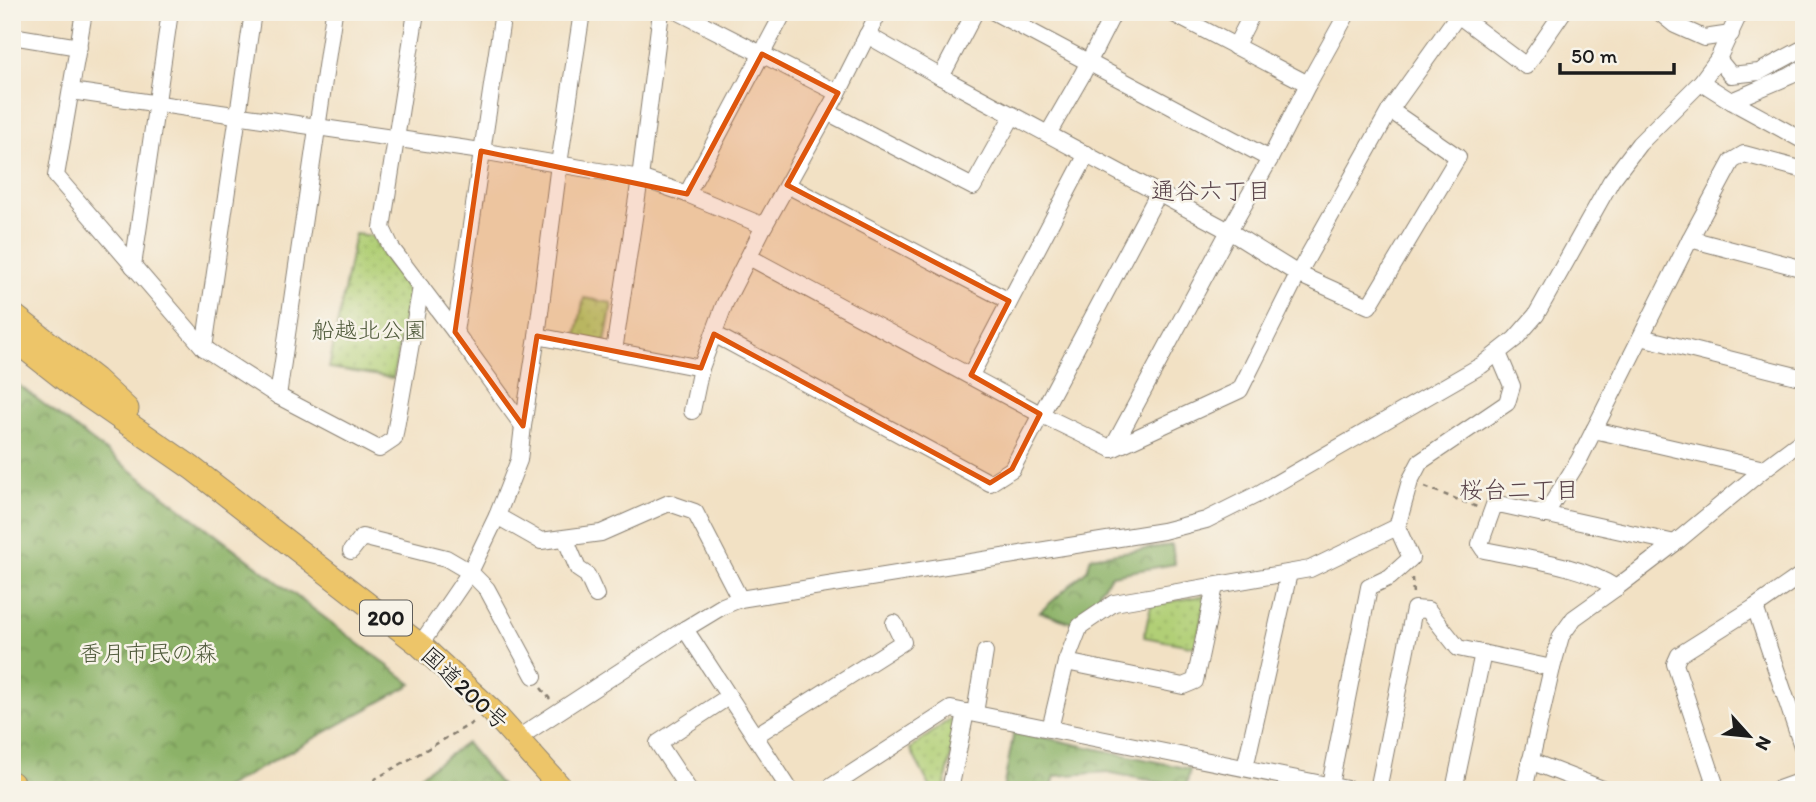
<svg xmlns="http://www.w3.org/2000/svg" width="1816" height="802" font-family="Itim,'Klee One',sans-serif">
<style>
.grass{fill:url(#grass-dots);stroke:#667649;stroke-width:2}
.forest{fill:url(#forest-crowns);stroke:#546742;stroke-width:2}
.lines{fill:none;stroke-linecap:round;stroke-linejoin:round}
.minor-casing{stroke:#877e70;stroke-width:18}
.highway-casing{stroke:#877e70;stroke-width:25}
.path{stroke:#877e70;stroke-width:2.5;stroke-dasharray:5 5;stroke-linecap:butt}
.minor{stroke:#fff;stroke-width:16}
.highway{stroke:#edc569;stroke-width:23}
.marked{fill:#de560d;fill-opacity:0.2;stroke:#de560d;stroke-width:5;stroke-linejoin:round}
.labels{text-anchor:middle;stroke-width:5;stroke-linejoin:round;paint-order:stroke}
.shield{fill:#f7f3e8;stroke:#5e5c59;stroke-width:2}
.shield-label{font-size:21px;font-weight:bold;fill:#1c1c1c}
.park-label{font-size:23px;fill:#505b3c;stroke:#f7f3e8}
.street-label{font-size:23px;fill:#1c1c1c;stroke:#f7f3e8}
.neighbourhood-label{font-size:24px;fill:#5a454b;stroke:#f7f3e8}
</style>
<defs>
<pattern id="grass-dots" width="8" height="8" patternUnits="userSpaceOnUse" patternTransform="scale(1.75)"><rect width="8" height="8" fill="#b1cf76"/><path d="M2 2h.1M6 6h.1" fill="none" stroke="#98b166" stroke-width="1.8" stroke-linecap="round"/></pattern>
<pattern id="forest-crowns" width="20" height="18" patternUnits="userSpaceOnUse" patternTransform="scale(1.75)"><rect width="20" height="18" fill="#8cb267"/><path d="M2 6a3 3 0 1 1 6 0M12 15a3 3 0 1 1 6 0" fill="none" stroke="#729054"/></pattern>
</defs>
<rect width="100%" height="100%" fill="#f7f3e8"/>
<filter id="ink" filterUnits="userSpaceOnUse"><feTurbulence type="fractalNoise" baseFrequency=".0143" numOctaves="2"/><feDisplacementMap in="SourceGraphic" scale="14" xChannelSelector="R" yChannelSelector="G"/><feConvolveMatrix kernelMatrix="1 2 1 2 8 2 1 2 1" color-interpolation-filters="sRGB"/></filter>
<filter id="wash" filterUnits="userSpaceOnUse"><feTurbulence type="fractalNoise" baseFrequency=".00686" numOctaves="4" result="noise"/><feDisplacementMap in="SourceGraphic" scale="28" xChannelSelector="R" yChannelSelector="G"/><feGaussianBlur stdDeviation="1.57" result="paint"/><feColorMatrix in="noise" values="0 0 0 0 0 0 0 0 0 0 0 0 0 0 0 0 0 1.4 0 .05"/><feComposite in="paint" operator="in"/></filter>
<g filter="url(#wash)">
<rect width="100%" height="100%" fill="#f2e1c4"/>
<!-- grass -->
<g class="grass">
<polygon points="355,234 372,236 409,292 393,378 329,368"/>
<polygon points="584,298 612,303 605,342 576,337"/>
<polygon points="1206,595 1196,647 1144,637 1151,605"/>
<polygon points="950,719 958,720 944,790 932,790 910,749"/>
</g>
<!-- forest -->
<g class="forest">
<polygon points="12,380 412,684 221,790 12,790"/>
<polygon points="1172,545 1175,564 1112,575 1099,591 1104,599 1072,623 1040,612 1087,570 1091,557"/>
<polygon points="1014,731 1190,769 1186,788 1107,772 1055,776 1051,790 1003,790"/>
<polygon points="466,743 505,790 400,790"/>
</g>
</g>
<g filter="url(#ink)">
<g class="lines">
<defs>
<g id="minor">
<polyline points="84,12 56,176 204,348 278,396 379,449 394,439 421,287"/>
<polyline points="416,12 382,228 392,249 455,332 523,426 519,460 497,516 470,572 420,645"/>
<polyline points="679,12 838,93"/>
<polyline points="994,12 1270,159"/>
<polyline points="1170,12 1308,84 1348,12"/>
<polyline points="1454,12 1526,66 1563,12"/>
<polyline points="1659,12 1675,25 1704,38 1731,34"/>
<polyline points="867,35 941,77 1229,231 1298,274 1369,306 1458,157 1390,110"/>
<polyline points="12,36 79,47"/>
<polyline points="1235,47 1253,12"/>
<polyline points="1718,59 1731,75 1759,72 1804,48"/>
<polyline points="941,77 975,12"/>
<polyline points="1701,82 1731,101 1804,141"/>
<polyline points="71,91 481,151 640,178 687,194 764,226"/>
<polyline points="1731,101 1790,76 1804,68"/>
<polyline points="827,112 973,187 1013,115"/>
<polyline points="1048,134 1082,75 1114,12"/>
<polyline points="787,185 1009,301"/>
<polyline points="687,194 784,12"/>
<polyline points="1690,239 1804,269"/>
<polyline points="749,257 1040,414 1112,449 1240,390 1298,274 1390,110 1458,15"/>
<polyline points="133,266 170,12"/>
<polyline points="455,332 503,12"/>
<polyline points="714,334 990,483 1012,469 1158,194"/>
<polyline points="537,336 701,368"/>
<polyline points="1641,337 1804,378"/>
<polyline points="204,348 253,12"/>
<polyline points="614,351 640,178 661,12"/>
<polyline points="971,375 1087,154"/>
<polyline points="278,396 334,12"/>
<polyline points="692,411 701,368 725,303 764,226 838,93 879,12"/>
<polyline points="523,426 537,336 559,164 582,12"/>
<polyline points="1594,430 1764,469"/>
<polyline points="1112,449 1229,231 1270,159 1308,84"/>
<polyline points="1545,515 1579,460 1690,239 1732,161 1744,154 1804,170"/>
<polyline points="497,516 541,541 601,533 669,503 695,512 740,599"/>
<polyline points="565,538 578,569 587,575 596,595"/>
<polyline points="351,551 362,537 446,558 470,572 487,589 534,676"/>
<path d="M1616 588C1580 564 1526 559 1484 550L1480 544 1494 505H1503L1675 543"/>
<polyline points="1755,607 1804,752"/>
<polyline points="685,629 790,790"/>
<polyline points="1066,662 1183,686 1195,681 1215,586"/>
<polyline points="975,713 985,652"/>
<polyline points="1050,729 1066,662 1080,626 1114,603 1310,569 1397,527 1410,481 1420,462 1507,403 1512,386 1498,353"/>
<polyline points="755,736 903,642 894,623"/>
<polyline points="518,738 685,629 723,606 740,599 1163,531 1206,520 1258,494 1482,365 1515,339 1536,315 1611,181 1639,144 1701,82 1718,59 1740,12"/>
<polyline points="1530,761 1605,790"/>
<polyline points="1245,768 1289,573"/>
<polyline points="1330,785 1369,587 1390,577 1411,558 1397,527"/>
<polyline points="689,790 658,743 728,697"/>
<polyline points="826,790 951,709 1352,790"/>
<polyline points="950,790 966,712"/>
<polyline points="1378,790 1414,609 1428,610 1458,648 1552,668"/>
<polyline points="1454,790 1483,653"/>
<polyline points="1524,790 1552,668 1561,636 1574,618 1616,588 1675,543 1764,469 1804,439"/>
<polyline points="1717,790 1675,664 1679,655 1755,607 1804,573"/>
<polyline points="1776,790 1804,780"/>
</g>
<g id="highway">
<polyline points="12,314 95,379 127,409"/>
<polyline points="12,338 72,385 192,468 420,645 492,711 563,790"/>
<polyline points="12,783 15,790"/>
</g>
</defs>
<!-- minor casing -->
<use href="#minor" class="minor-casing"/>
<!-- highway casing -->
<use href="#highway" class="highway-casing"/>
<!-- path -->
<g class="path">
<polyline points="1425,487 1477,507"/>
<polyline points="1412,578 1413,595"/>
<polyline points="541,688 550,699"/>
<polyline points="356,790 474,722"/>
</g>
<!-- minor -->
<use href="#minor" class="minor"/>
<!-- highway -->
<use href="#highway" class="highway"/>
</g>
</g>
<!-- marked area -->
<path class="marked" d="M762 54 838 93 787 185 1009 301 971 375 1040 414 1012 469 990 483 714 334 701 368 537 336 523 426 455 332 481 151 687 194Z"/>
<g class="labels">
<!-- shield labels -->
<rect class="shield" x="360" y="600.5" width="52" height="35" rx="5"/>
<g class="shield-label">
<text x="386" y="625">200</text>
</g>
<!-- park labels -->
<g class="park-label">
<text x="369" y="338">船越北公園</text>
<text x="148" y="661">香月市民の森</text>
</g>
<!-- street labels -->
<g class="street-label">
<text transform="translate(465 688) rotate(43)" y="8">国道200号</text>
</g>
<!-- neighbourhood labels -->
<g class="neighbourhood-label">
<text x="1211" y="199">通谷六丁目</text>
<text x="1519" y="498">桜台二丁目</text>
</g>
</g>
<!-- margin -->
<rect width="1816" height="802" fill="none" stroke="#f7f3e8" stroke-width="42"/>
<!-- north arrow -->
<g transform="translate(1749 736) rotate(117)" stroke="#f7f3e8" stroke-width="5" paint-order="stroke">
<path d="M0-5L12 26L0 18L-12 26Z" fill="#1c1c1c"/>
<text y="-10" font-size="19" font-weight="bold" text-anchor="middle" fill="#1c1c1c">N</text>
</g>
<!-- scale -->
<path d="M1560 63v10h114v-10" fill="none" stroke="#1c1c1c" stroke-width="3.5"/>
<text x="1571" y="63" font-size="21" fill="#1c1c1c" stroke="#f7f3e8" stroke-width="5" paint-order="stroke">50 m</text>
</svg>
